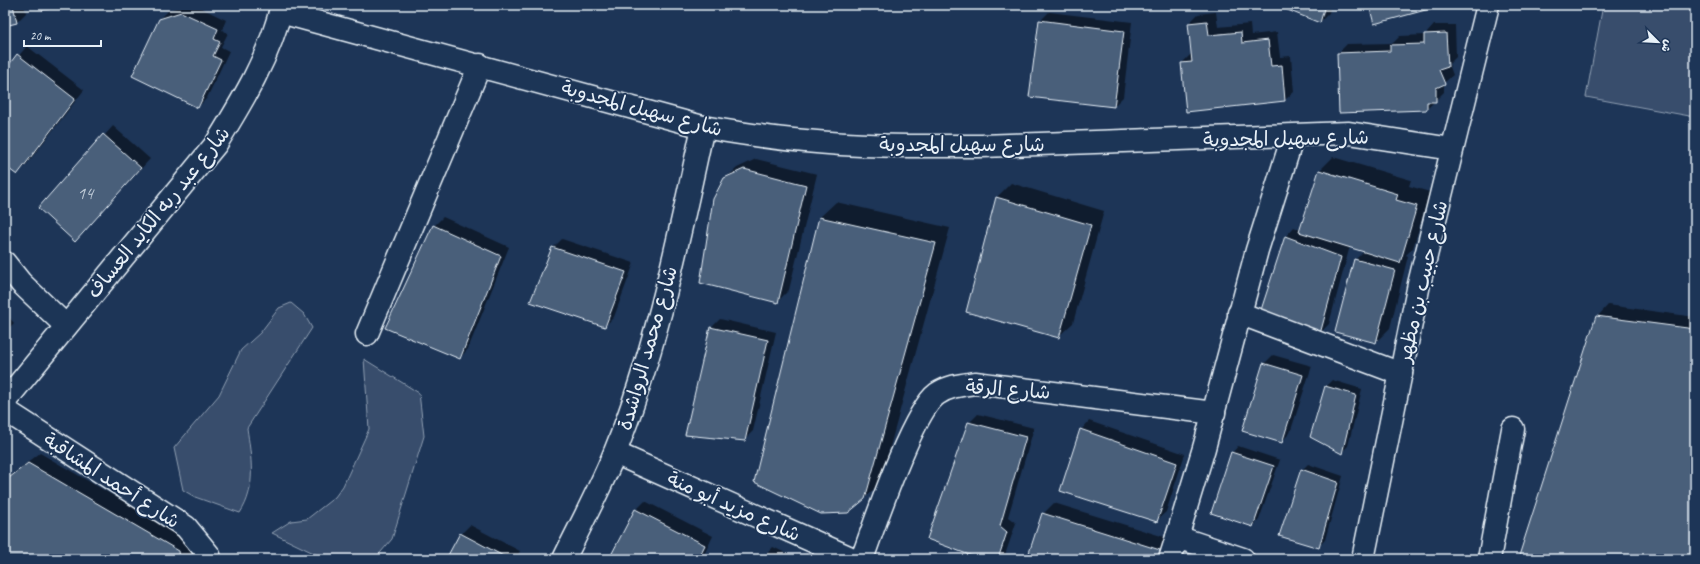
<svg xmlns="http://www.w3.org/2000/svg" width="1700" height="564" font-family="Caveat,'Playpen Sans Arabic',sans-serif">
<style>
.green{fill:#374d6c;stroke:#909fb2}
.shadow{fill:#0007}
.building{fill:#495e7a;stroke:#e8f1f8}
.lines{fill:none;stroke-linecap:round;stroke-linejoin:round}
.minor-casing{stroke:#e8f1f8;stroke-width:25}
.minor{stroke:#1d3557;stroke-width:22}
.labels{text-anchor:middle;stroke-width:3.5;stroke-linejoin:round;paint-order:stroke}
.number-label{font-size:18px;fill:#c0ccd8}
.street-label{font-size:20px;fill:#e8f1f8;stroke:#1d3557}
</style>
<rect width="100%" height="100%" fill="#1d3557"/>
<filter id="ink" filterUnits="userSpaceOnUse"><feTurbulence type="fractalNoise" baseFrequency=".025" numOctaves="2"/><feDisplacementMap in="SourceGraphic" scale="8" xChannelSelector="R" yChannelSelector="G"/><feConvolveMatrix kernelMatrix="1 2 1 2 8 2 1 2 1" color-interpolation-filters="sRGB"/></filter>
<g filter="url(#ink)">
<!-- green -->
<g class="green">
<polygon points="1603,5 1695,5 1695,117 1586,97"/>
<path d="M291 303 304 314 312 328 247 428C251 456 257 488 240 513L195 497 183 490 174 448 219 395 241 350 260 333 279 308Z"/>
<polygon points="364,359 419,393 424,436 392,539 375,559 326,559 272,533 291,521 307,519 335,497 343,486 369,429"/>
</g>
<!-- shadow -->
<g class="shadow">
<polygon points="5,5 24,5 26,13 17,22 5,25"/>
<polygon points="185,5 195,5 226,20 222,30 228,33 221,47 229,51 207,98 198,107 160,19 169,10"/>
<polygon points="1277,5 1331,5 1329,13 1320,22"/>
<polygon points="1049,12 1132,22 1123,97 1114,106 1040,21"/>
<polygon points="1216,12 1218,27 1250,24 1251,35 1277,32 1280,57 1291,56 1294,92 1285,100 1187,111 1182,63 1191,54 1189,23 1198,14"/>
<polygon points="1434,25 1455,25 1456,57 1449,64 1453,75 1444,83 1444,92 1427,109 1338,53 1347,44 1393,43 1400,36 1425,35"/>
<polygon points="27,46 84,90 26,165 17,174 5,165 5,72"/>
<polygon points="113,126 150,159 75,241 39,208"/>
<polygon points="1333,157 1411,180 1409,186 1430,192 1413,248 1406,255 1408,256 1390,328 1376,342 1355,260 1364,251 1350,246 1329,324 1320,333 1286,236 1294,227 1301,230 1320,170"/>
<polygon points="756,159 817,174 789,290 778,301 725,179 737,168"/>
<polygon points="1011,183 1104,211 1073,323 1059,336 968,311 997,197"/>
<polygon points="836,202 950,228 880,483 864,499 820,217"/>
<polygon points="443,217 509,247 468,349 460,358 434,226"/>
<polygon points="562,239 634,263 614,317 605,326 553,248"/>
<polygon points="1608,305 1695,317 1695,559 1519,559 1597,317"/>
<polygon points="5,313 14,323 5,332"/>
<polygon points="720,319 776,332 753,431 744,440 711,328"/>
<polygon points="1273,355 1312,366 1290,433 1281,442 1264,364"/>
<polygon points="1332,380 1362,389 1348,446 1342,452 1311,437 1326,386"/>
<polygon points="978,414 1034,428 1008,517 1016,523 1005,555 1001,559 983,559 969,423"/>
<polygon points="1089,421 1185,454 1166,512 1157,520 1081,430"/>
<polygon points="1238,446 1280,460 1259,520 1253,526 1232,453"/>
<polygon points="40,453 190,540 192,559 5,559 5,480"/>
<polygon points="1308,464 1343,476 1325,540 1319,546 1302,470"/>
<polygon points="645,501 713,536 702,559 610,559 636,510"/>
<polygon points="1054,503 1171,539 1164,559 1028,559 1043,514"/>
<polygon points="470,525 520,551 516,559 447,559 461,534"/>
<polygon points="773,547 798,559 762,559"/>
</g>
<!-- building -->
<g class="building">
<polygon points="5,5 13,5 17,23 5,26"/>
<polygon points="41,5 69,5 42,10"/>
<polygon points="1275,5 1325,5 1320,23"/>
<polygon points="1369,5 1444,5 1374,24"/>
<polygon points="181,12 218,29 214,39 220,42 213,56 221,60 198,108 132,76 159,19"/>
<polygon points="1039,20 1124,31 1114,107 1029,97"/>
<polygon points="1207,21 1209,35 1241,32 1242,43 1268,40 1271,66 1282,65 1285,101 1186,112 1181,63 1192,62 1188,23"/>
<polygon points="1446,33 1448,67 1439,70 1445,84 1436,88 1436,102 1427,102 1427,110 1339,113 1337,53 1390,51 1390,45 1424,44 1424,34"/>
<polygon points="17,54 75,99 17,175 5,166 5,70"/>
<polygon points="103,134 141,168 75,242 38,208"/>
<polygon points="744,169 806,185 778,303 700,283 713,199 724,178"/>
<polygon points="1319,170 1398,194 1396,200 1417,206 1400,263 1299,232"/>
<polygon points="996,197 1091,225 1059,338 966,312"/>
<polygon points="819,217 936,243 865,499 848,513 821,514 754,482"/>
<polygon points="433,225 501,256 460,359 385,328"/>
<polygon points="1285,236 1341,257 1320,334 1260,313"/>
<polygon points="552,247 626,272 605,327 530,302"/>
<polygon points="1354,259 1395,270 1376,343 1335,332"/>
<polygon points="1596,316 1695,329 1695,559 1518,559"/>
<polygon points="710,327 768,340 745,441 685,435"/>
<polygon points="1263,363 1303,375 1282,443 1242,431"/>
<polygon points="1325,386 1356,395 1342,454 1310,437"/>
<polygon points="968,422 1026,437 1000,526 1007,532 998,559 980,559 927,539"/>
<polygon points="1080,429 1177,463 1157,522 1060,491"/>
<polygon points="1231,452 1274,466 1253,527 1211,513"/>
<polygon points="28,463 179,551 180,559 5,559 5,481"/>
<polygon points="1301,469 1338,482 1319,548 1279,536"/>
<polygon points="635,509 705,545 698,559 609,559"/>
<polygon points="1042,513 1160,550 1157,559 1027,559"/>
<polygon points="460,533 509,559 446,559"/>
<polygon points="763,555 771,559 761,559"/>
</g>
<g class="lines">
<defs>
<g id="minor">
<path d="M280 12 703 127C737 133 771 138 805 141 863 147 923 146 982 146L1349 133 1452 149"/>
<polyline points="5,263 21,283 66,326"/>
<polyline points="1239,313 1401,374"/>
<polyline points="367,334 480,65"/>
<path d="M5 401 216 144C243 100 270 56 282 5"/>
<polyline points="5,410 186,527 209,555 210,559"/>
<polyline points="615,453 853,559"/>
<polyline points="1177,537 1204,448 1257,250 1293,136"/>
<path d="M564 559C581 524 600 489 615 452 657 348 679 236 703 127"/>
<path d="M862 559C874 526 912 412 937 394 949 386 961 385 975 383L1214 413"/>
<polyline points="1170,559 1177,537 1243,559"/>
<polyline points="1363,559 1419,284 1488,5"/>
<polyline points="1489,559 1513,429"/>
</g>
</defs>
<!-- minor casing -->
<use href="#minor" class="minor-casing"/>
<!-- minor -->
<use href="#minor" class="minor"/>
</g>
</g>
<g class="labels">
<!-- number labels -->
<g class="number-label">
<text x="85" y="199">14</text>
</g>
<!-- street labels -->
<g class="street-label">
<text transform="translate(642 108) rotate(15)" y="7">شارع سهيل المجدوبة</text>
<text transform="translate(1286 138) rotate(-1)" y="7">شارع سهيل المجدوبة</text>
<text x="962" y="151">شارع سهيل المجدوبة</text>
<text transform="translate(158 212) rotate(-51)" y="7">شارع عبد ربه الكايد العساف</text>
<text transform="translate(1422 281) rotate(-77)" y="7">شارع حبيب بن مظهر</text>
<text transform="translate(647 348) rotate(-74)" y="7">شارع محمد الرواشدة</text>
<text transform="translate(1008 389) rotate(4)" y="7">شارع الرقة</text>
<text transform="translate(112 480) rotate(33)" y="7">شارع أحمد المشاقبة</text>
<text transform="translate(734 506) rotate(24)" y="7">شارع مزيد أبو منة</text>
</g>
</g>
<!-- margin -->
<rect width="1700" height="564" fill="none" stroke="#1d3557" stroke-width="20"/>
<rect x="10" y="10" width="1680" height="544" fill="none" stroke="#e8f1f8" stroke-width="1.5" filter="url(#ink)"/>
<!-- north arrow -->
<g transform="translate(1658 42) rotate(114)" stroke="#1d3557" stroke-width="3" paint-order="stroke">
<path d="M0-3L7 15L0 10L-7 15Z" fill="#e8f1f8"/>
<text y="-6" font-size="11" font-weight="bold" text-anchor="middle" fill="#e8f1f8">ش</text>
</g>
<!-- scale -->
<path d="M24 40v6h77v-6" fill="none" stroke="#e8f1f8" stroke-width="2"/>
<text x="30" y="40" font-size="12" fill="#e8f1f8" stroke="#1d3557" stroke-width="3" paint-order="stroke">20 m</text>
</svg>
